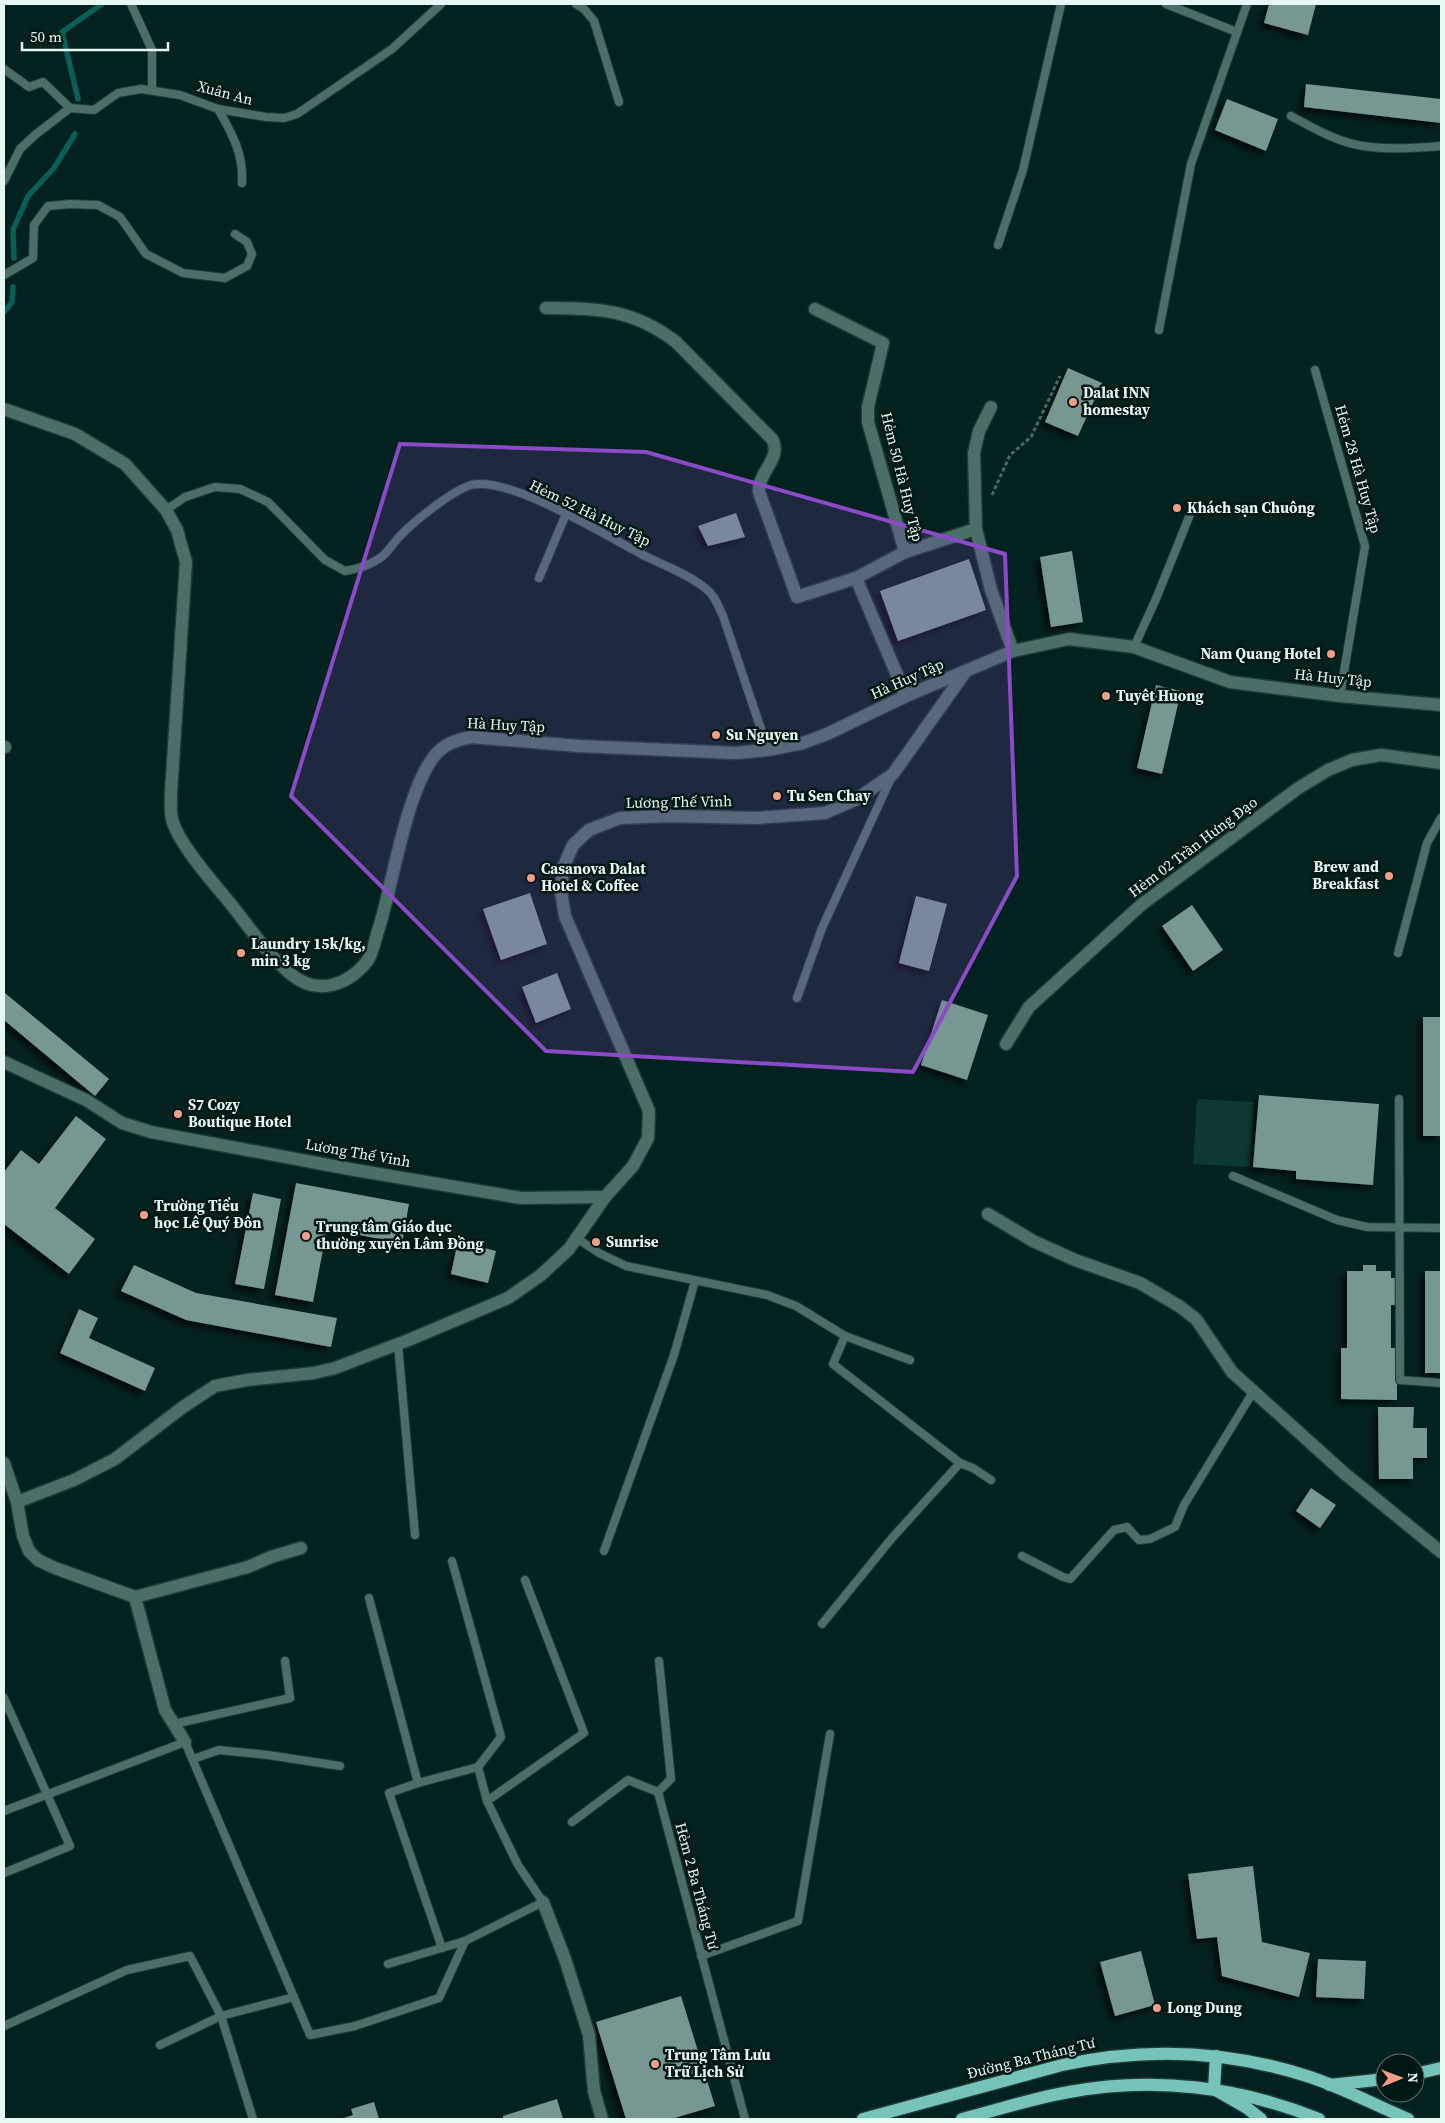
<svg xmlns="http://www.w3.org/2000/svg" width="1445" height="2123" font-family="'Source Serif 4',serif">
<style>
.green{fill:#0e3833}
.lines{fill:none;stroke-linecap:round;stroke-linejoin:round}
.stream{stroke:#095e55;stroke-width:5.5}
.building{fill:#779792;filter:url(#shadow)}
.service-casing{stroke:#1e3b38;stroke-width:10}
.minor-casing{stroke:#1e3b38;stroke-width:15}
.tertiary-casing{stroke:#1e3b38;stroke-width:15}
.primary-casing{stroke:#1e3b38;stroke-width:15}
.path{stroke:#4c6663;stroke-width:3;stroke-dasharray:4 2.5;stroke-linecap:butt}
.service{stroke:#4b6e69;stroke-width:8}
.minor{stroke:#4b6e69;stroke-width:12}
.tertiary{stroke:#4b6e69;stroke-width:12}
.primary{stroke:#76c3b8;stroke-width:12}
.marked{fill:#8b4bc7;fill-opacity:0.2;stroke:#8b4bc7;stroke-width:4;stroke-linejoin:round}
.poi-dot{fill:#f49e8a;stroke:#001814;stroke-width:2}
.labels{text-anchor:middle;stroke-width:5;stroke-linejoin:round;paint-order:stroke}
.street-label{font-size:15px;fill:#e7f8f4;stroke:#001814}
.poi-label{font-size:15px;font-weight:bold;fill:#e7f8f4;stroke:#001814;text-anchor:start}
</style>
<defs>
<filter id="shadow"><feDropShadow dx="-4.5" dy="4.5" stdDeviation="2.5" flood-color="#0009"/></filter>
</defs>
<rect width="100%" height="100%" fill="#03211e"/>
<!-- green -->
<polygon class="green" points="1197,1099 1254,1102 1250,1167 1193,1164"/>
<g class="lines">
<!-- stream -->
<g class="stream">
<polyline points="78,99 62,32 102,4"/>
<polyline points="14,258 13,230 28,196 54,168 75,134"/>
<polyline points="4,312 12,302 13,287"/>
</g>
</g>
<!-- building -->
<g class="building">
<polygon points="1269,4 1316,4 1308,35 1264,23"/>
<polygon points="1306,84 1441,99 1441,123 1304,107"/>
<polygon points="1227,99 1278,119 1266,151 1215,130"/>
<polygon points="1068,368 1102,383 1078,436 1045,422"/>
<polygon points="736,513 745,537 708,546 698,526"/>
<polygon points="1072,551 1083,622 1051,627 1040,557"/>
<polygon points="969,559 986,610 898,641 880,591"/>
<polygon points="1156,685 1181,691 1162,774 1137,768"/>
<polygon points="530,893 547,944 501,960 483,909"/>
<polygon points="916,896 947,904 929,971 899,963"/>
<polygon points="1192,905 1223,950 1193,971 1162,926"/>
<polygon points="557,973 571,1009 536,1023 522,987"/>
<polygon points="5,993 109,1079 95,1096 4,1020"/>
<polygon points="942,1000 988,1015 967,1080 921,1065"/>
<rect x="1423" y="1017" width="18" height="119"/>
<polygon points="1259,1095 1379,1104 1373,1185 1296,1179 1296,1171 1253,1167"/>
<polygon points="76,1116 106,1139 55,1208 95,1239 69,1274 4,1224 4,1172 21,1150 39,1164"/>
<polygon points="296,1183 409,1204 402,1243 327,1229 313,1302 275,1295"/>
<polygon points="253,1193 281,1199 264,1289 235,1284"/>
<polygon points="458,1241 496,1251 488,1283 451,1274"/>
<polygon points="134,1265 196,1293 337,1318 331,1347 186,1320 121,1291"/>
<polygon points="1363,1265 1376,1265 1376,1271 1391,1271 1391,1278 1398,1278 1397,1305 1391,1305 1391,1348 1397,1348 1397,1400 1341,1399 1341,1348 1347,1348 1347,1271 1363,1271"/>
<rect x="1425" y="1271" width="16" height="102"/>
<polygon points="79,1309 98,1318 89,1338 155,1368 145,1391 60,1353"/>
<polygon points="1378,1407 1414,1407 1413,1428 1427,1428 1427,1458 1413,1458 1413,1479 1379,1479"/>
<polygon points="1311,1488 1336,1505 1320,1528 1296,1511"/>
<polygon points="1253,1866 1262,1942 1310,1953 1299,1997 1222,1976 1217,1937 1197,1939 1188,1874"/>
<polygon points="1141,1951 1155,2005 1115,2016 1100,1962"/>
<polygon points="1318,1959 1366,1961 1364,1999 1316,1997"/>
<polygon points="681,1996 715,2106 671,2119 626,2119 596,2022"/>
<polygon points="557,2099 563,2119 503,2119 503,2116"/>
<polygon points="374,2102 379,2119 341,2119 353,2115 351,2109"/>
</g>
<g class="lines">
<defs>
<g id="service">
<polyline points="131,4 152,50 152,90"/>
<polyline points="576,4 584,9 594,21 619,102"/>
<polyline points="1166,4 1237,32"/>
<polyline points="4,69 29,87 43,82 70,108"/>
<path d="M218 109C232 133 244 155 242 183"/>
<path d="M1291 116C1313 128 1337 142 1363 146 1388 150 1416 148 1441 146"/>
<polyline points="4,181 20,149 35,135 70,108 94,110 118,93 141,89 180,95 218,109 266,117 284,118 297,114 392,49 441,4"/>
<polyline points="998,245 1023,170 1061,4"/>
<polyline points="4,275 33,258 34,225 48,206 70,204 98,205 120,217 146,254 183,273 225,278 247,266 252,254 247,242 235,234"/>
<polyline points="1159,330 1191,164 1247,4"/>
<polyline points="1315,370 1365,546 1340,696"/>
<path d="M166 510 185 497 215 487 240 489 268 502 325 560 345 571C357 569 369 566 380 558 388 553 393 543 400 536 413 522 453 490 471 485 509 475 608 537 645 556 665 566 688 574 705 588 715 595 718 606 723 616L768 750"/>
<polyline points="539,578 566,514"/>
<polyline points="1134,647 1156,599 1191,512"/>
<polyline points="1398,953 1427,843 1441,818"/>
<polyline points="797,998 822,928 891,778"/>
<polyline points="1399,1099 1400,1380 1441,1383"/>
<polyline points="1233,1176 1337,1220 1367,1227 1441,1228"/>
<polyline points="578,1239 599,1253 626,1266 767,1295 796,1306 845,1336 833,1364 960,1463 973,1468 991,1480"/>
<polyline points="845,1336 910,1360"/>
<polyline points="398,1344 415,1535"/>
<polyline points="604,1551 674,1355 695,1281"/>
<polyline points="1022,1556 1063,1577 1070,1579 1114,1530 1127,1527 1139,1540 1150,1539 1175,1527 1184,1505 1253,1392"/>
<polyline points="369,1598 418,1783 478,1767 501,1737 452,1561"/>
<polyline points="822,1624 892,1538 960,1463"/>
<polyline points="659,1661 671,1779 658,1792 745,2119"/>
<polyline points="4,1698 70,1846 4,1873"/>
<polyline points="174,1724 290,1698 285,1661"/>
<polyline points="193,1759 219,1750 268,1755 340,1766"/>
<polyline points="418,1783 389,1793 442,1948"/>
<polyline points="487,1801 584,1733 525,1580"/>
<polyline points="4,1811 185,1742 310,2035 355,2026 439,1998 465,1941"/>
<polyline points="572,1822 628,1780 658,1792"/>
<polyline points="701,1956 798,1921 830,1734"/>
<polyline points="388,1964 465,1941 543,1902 518,1865 487,1801 478,1767"/>
<polyline points="4,2026 127,1970 190,1956 221,2016 253,2119"/>
<polyline points="160,2045 221,2016 294,1997"/>
</g>
<g id="minor">
<path d="M546 308C598 308 633 309 676 342L772 439C783 458 757 473 759 492L797 597 856 578 905 552 868 422V407L883 343 815 309"/>
<polyline points="991,407 979,431 974,453 976,529 991,590 1013,651"/>
<polyline points="905,552 976,529"/>
<polyline points="856,578 906,696"/>
<polyline points="4,747 5,747"/>
<polyline points="1006,1044 1029,1007 1141,905 1297,789 1328,770 1352,760 1381,755 1441,763"/>
<polyline points="4,1062 86,1100 122,1123 151,1132 355,1170 521,1198 605,1197"/>
<polyline points="988,1214 1033,1241 1075,1260 1140,1283 1179,1306 1196,1319 1232,1372 1344,1473 1441,1552"/>
<polyline points="4,1463 17,1502 23,1536 29,1551 38,1560 55,1568 135,1597 248,1567 271,1557 301,1548"/>
<polyline points="17,1502 74,1480 115,1459 183,1407 215,1386 247,1380 314,1373 335,1368 411,1339 508,1298 541,1275 569,1249 605,1197 633,1166 648,1138 649,1111 565,916 561,892 563,868 573,845 589,830 620,818 670,816 756,818 825,813 857,799 893,774 966,671"/>
<polyline points="135,1597 165,1710 185,1742"/>
<polyline points="543,1902 565,1959 589,2035 594,2091 602,2119"/>
</g>
<path id="tertiary" d="M4 409 75 434 125 464 166 510 177 530 186 562 171 793C171 801 170 811 172 819 177 841 210 879 225 897 247 923 265 953 292 975 318 996 349 985 368 960 373 952 375 940 378 931 393 886 407 780 440 750 449 742 460 739 471 737L579 746 736 753 768 750 803 743 827 734 906 696 1013 651 1069 639 1134 647 1230 682 1340 696 1441 705"/>
<g id="primary">
<polyline points="1216,2056 1214,2089 1247,2108 1261,2119"/>
<polyline points="1415,2074 1441,2068"/>
<polyline points="1330,2085 1385,2079"/>
<path d="M863 2119 1062 2065C1145 2047 1228 2050 1310 2077 1343 2088 1375 2105 1408 2119"/>
<path d="M962 2119C998 2110 1033 2098 1069 2092 1154 2076 1240 2087 1319 2119"/>
</g>
</defs>
<!-- service casing -->
<use href="#service" class="service-casing"/>
<!-- minor casing -->
<use href="#minor" class="minor-casing"/>
<!-- tertiary casing -->
<use href="#tertiary" class="tertiary-casing"/>
<!-- primary casing -->
<use href="#primary" class="primary-casing"/>
<!-- path -->
<polyline class="path" points="992,495 1010,455 1031,437 1060,376"/>
<!-- service -->
<use href="#service" class="service"/>
<!-- minor -->
<use href="#minor" class="minor"/>
<!-- tertiary -->
<use href="#tertiary" class="tertiary"/>
<!-- primary -->
<use href="#primary" class="primary"/>
</g>
<!-- marked area -->
<path class="marked" d="M400 444 646 452 1005 554 1017 876 913 1072 546 1051 291 796Z"/>
<!-- markers -->
<g class="poi-dot">
<circle cx="1073" cy="402" r="5"/>
<circle cx="1177" cy="508" r="5"/>
<circle cx="1331" cy="654" r="5"/>
<circle cx="1106" cy="696" r="5"/>
<circle cx="716" cy="735" r="5"/>
<circle cx="777" cy="796" r="5"/>
<circle cx="1389" cy="876" r="5"/>
<circle cx="531" cy="878" r="5"/>
<circle cx="241" cy="953" r="5"/>
<circle cx="178" cy="1114" r="5"/>
<circle cx="144" cy="1215" r="5"/>
<circle cx="306" cy="1236" r="5"/>
<circle cx="596" cy="1242" r="5"/>
<circle cx="1157" cy="2008" r="5"/>
<circle cx="655" cy="2064" r="5"/>
</g>
<g class="labels">
<!-- street labels -->
<g class="street-label">
<text transform="translate(225 93) rotate(15)" y="5">Xuân An</text>
<text transform="translate(1358 469) rotate(74)" y="5">Hẻm 28 Hà Huy Tập</text>
<text transform="translate(902 477) rotate(76)" y="5">Hẻm 50 Hà Huy Tập</text>
<text transform="translate(590 513) rotate(26)" y="5">Hẻm 52 Hà Huy Tập</text>
<text transform="translate(1333 678) rotate(6)" y="5">Hà Huy Tập</text>
<text transform="translate(907 679) rotate(-24)" y="5">Hà Huy Tập</text>
<text transform="translate(506 725) rotate(3)" y="5">Hà Huy Tập</text>
<text transform="translate(679 802) rotate(-1)" y="5">Lương Thế Vinh</text>
<text transform="translate(1193 847) rotate(-37)" y="5">Hẻm 02 Trần Hưng Đạo</text>
<text transform="translate(358 1153) rotate(10)" y="5">Lương Thế Vinh</text>
<text transform="translate(697 1886) rotate(75)" y="5">Hẻm 2 Ba Tháng Tư</text>
<text transform="translate(1031 2058) rotate(-14)" y="5">Đường Ba Tháng Tư</text>
</g>
<!-- poi labels -->
<g class="poi-label">
<text x="1083" y="398">Dalat INN<tspan x="1083" dy="17">homestay</tspan></text>
<text x="1187" y="513">Khách sạn Chuông</text>
<text x="1321" y="659" text-anchor="end">Nam Quang Hotel</text>
<text x="1116" y="701">Tuyêt Huong</text>
<text x="726" y="740">Su Nguyen</text>
<text x="787" y="801">Tu Sen Chay</text>
<text x="1379" y="872" text-anchor="end">Brew and<tspan x="1379" dy="17">Breakfast</tspan></text>
<text x="541" y="874">Casanova Dalat<tspan x="541" dy="17">Hotel &amp; Coffee</tspan></text>
<text x="251" y="949">Laundry 15k/kg,<tspan x="251" dy="17">min 3 kg</tspan></text>
<text x="188" y="1110">S7 Cozy<tspan x="188" dy="17">Boutique Hotel</tspan></text>
<text x="154" y="1211">Trường Tiểu<tspan x="154" dy="17">học Lê Quý Đôn</tspan></text>
<text x="316" y="1232">Trung tâm Giáo dục<tspan x="316" dy="17">thường xuyên Lâm Đồng</tspan></text>
<text x="606" y="1247">Sunrise</text>
<text x="1167" y="2013">Long Dung</text>
<text x="665" y="2060">Trung Tâm Lưu<tspan x="665" dy="17">Trữ Lịch Sử</tspan></text>
</g>
</g>
<!-- border -->
<rect width="1445" height="2123" fill="none" stroke="#e7f8f4" stroke-width="10"/>
<!-- north arrow -->
<g transform="translate(1400 2078) rotate(89)"><circle r="24" fill="#001814" stroke="#5c726e"/>
<path d="M0-4L9 19L0 12L-9 19Z" fill="#f49e8a"/>
<text y="-8" font-size="14" font-weight="bold" text-anchor="middle" fill="#e7f8f4">N</text>
</g>
<!-- scale -->
<path d="M22 42v8h146v-8" fill="none" stroke="#e7f8f4" stroke-width="2.5"/>
<text x="30" y="42" font-size="15" fill="#e7f8f4" stroke="#001814" stroke-width="4" paint-order="stroke">50 m</text>
</svg>
